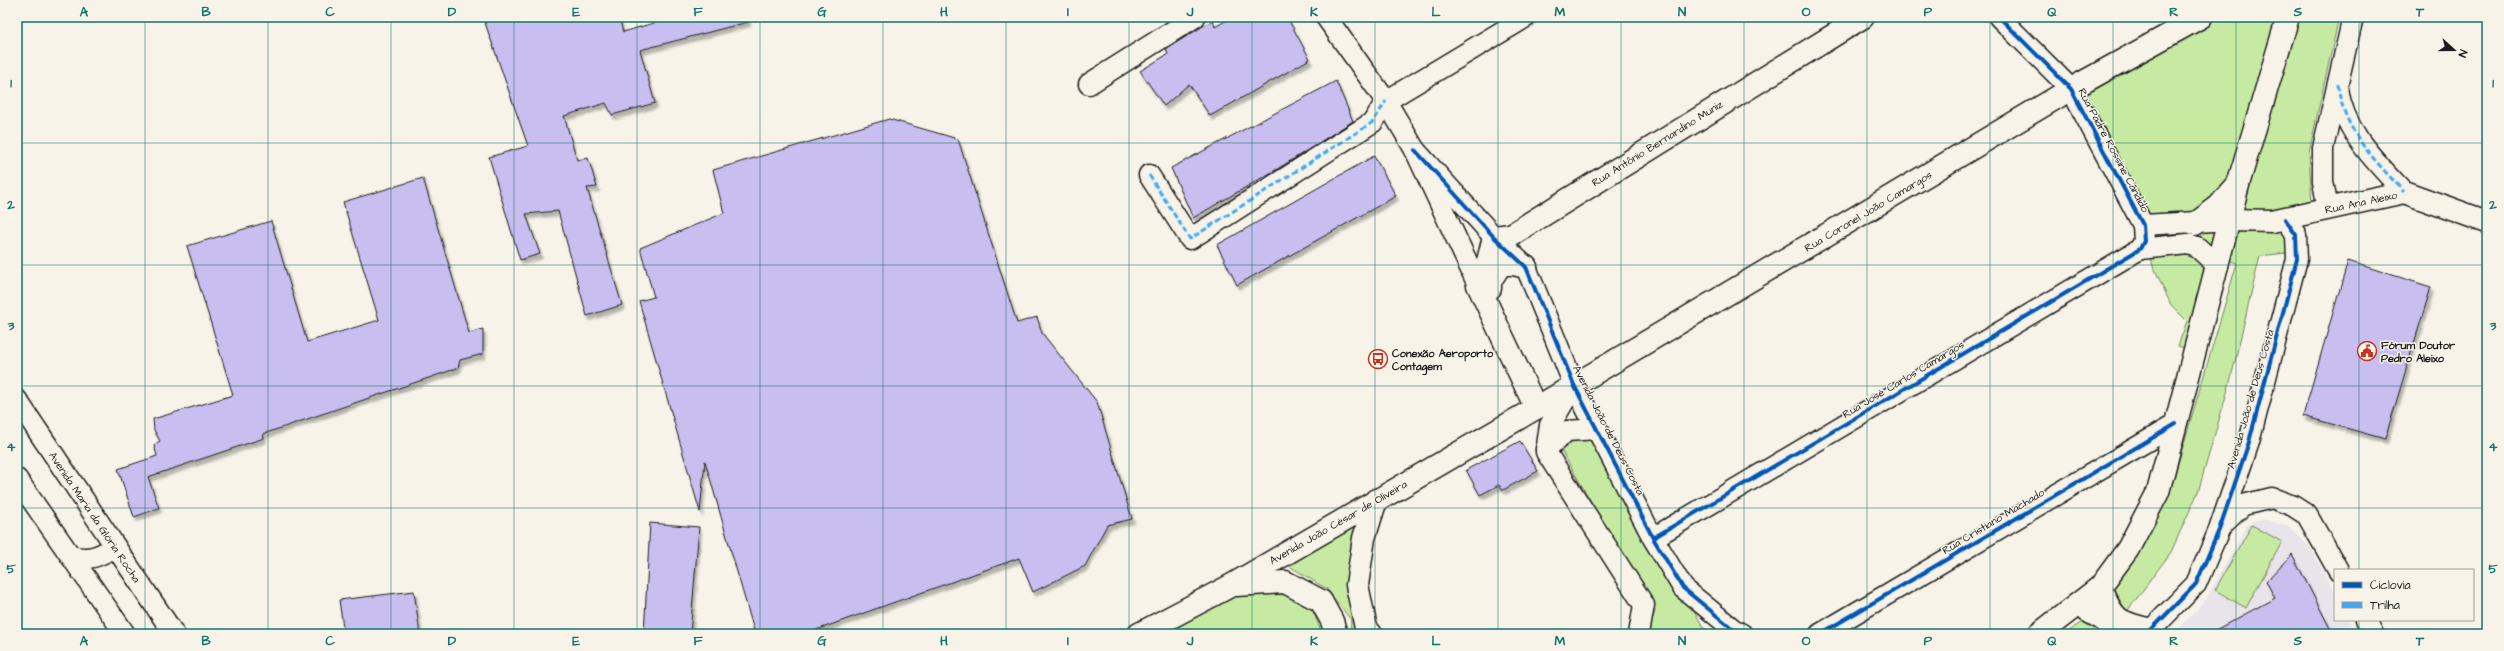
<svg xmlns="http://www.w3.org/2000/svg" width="2504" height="651" font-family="'Architects Daughter',sans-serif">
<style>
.built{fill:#e9e3ea}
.green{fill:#c7eaa3;stroke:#728360}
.building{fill:#c9bef0;stroke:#1c1c1c;filter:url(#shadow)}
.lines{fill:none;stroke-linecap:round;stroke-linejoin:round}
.minor-casing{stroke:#1c1c1c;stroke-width:23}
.major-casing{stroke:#1c1c1c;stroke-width:25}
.minor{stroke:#f7f3e8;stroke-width:20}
.major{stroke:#f7f3e8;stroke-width:22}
.quiet{stroke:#3fa9f5;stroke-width:3;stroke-dasharray:6 3;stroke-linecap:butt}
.cycleway-casing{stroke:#f7f3e8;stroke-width:6}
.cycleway{stroke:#0057b8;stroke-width:4}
.grid{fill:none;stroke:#0f766e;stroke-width:1;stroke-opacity:0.55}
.labels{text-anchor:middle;stroke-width:3;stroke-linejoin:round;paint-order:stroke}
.street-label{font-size:11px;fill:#1c1c1c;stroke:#f7f3e8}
.poi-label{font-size:11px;font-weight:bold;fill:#1c1c1c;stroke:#f7f3e8;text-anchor:start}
.neatline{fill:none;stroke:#0f766e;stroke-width:1.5}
.grid-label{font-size:13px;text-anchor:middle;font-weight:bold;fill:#0f766e}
</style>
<defs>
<filter id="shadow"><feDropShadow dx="2.5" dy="4.5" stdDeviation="1" flood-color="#0004"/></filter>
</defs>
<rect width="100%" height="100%" fill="#f7f3e8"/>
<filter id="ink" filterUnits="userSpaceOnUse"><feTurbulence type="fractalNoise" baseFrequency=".025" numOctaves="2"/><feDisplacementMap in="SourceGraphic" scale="8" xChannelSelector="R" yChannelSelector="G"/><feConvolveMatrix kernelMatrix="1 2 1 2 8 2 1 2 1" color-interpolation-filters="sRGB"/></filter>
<g filter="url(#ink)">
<!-- built -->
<polygon class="built" points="2267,520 2289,527 2309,546 2335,594 2335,620 2349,620 2357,634 2174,634 2205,601 2247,526 2254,521"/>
<!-- green -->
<g class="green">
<polygon points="2212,17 2339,17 2309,152 2312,206 2286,253 2260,256 2230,382 2198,492 2171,552 2129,609 2100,634 2064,634 2082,623 2169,494 2237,263 2212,255 2191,350 2178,346 2187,321 2171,305 2078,100"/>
<polygon points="1586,434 1704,628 1713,634 1647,634 1655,611 1561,450 1570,438"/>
<polygon points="1357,522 1364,634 1350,634 1351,620 1327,589 1289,566"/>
<polygon points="2252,525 2282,542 2246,608 2215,590"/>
<polygon points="1259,593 1286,595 1312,608 1322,634 1164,634 1235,596"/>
</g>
<!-- building -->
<g class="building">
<polygon points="483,17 619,17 623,32 674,17 748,17 748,22 640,50 655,103 612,115 606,103 564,116 577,160 588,158 597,187 587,188 622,305 587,316 558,211 526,214 540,254 520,260 489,157 528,146"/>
<polygon points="1232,17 1287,17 1310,59 1210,116 1189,84 1164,106 1140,71 1168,54 1166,49 1213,20 1215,27"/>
<polygon points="1336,81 1353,121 1284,165 1193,218 1171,168"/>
<polygon points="889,119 958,139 1017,323 1037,317 1042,333 1097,402 1132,519 1107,525 1085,566 1033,592 1019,558 805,634 755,634 705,461 700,512 639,301 654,297 640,248 724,213 713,170"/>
<polygon points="1374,156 1396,196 1237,285 1217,245"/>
<polygon points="423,178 469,333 483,329 483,354 460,360 458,368 263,434 264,438 148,477 159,508 134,517 118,469 157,456 154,445 160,441 154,430 153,419 233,395 187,246 271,221 307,342 379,320 343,202"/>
<polygon points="2348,261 2431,287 2385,439 2303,416"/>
<polygon points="1520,441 1538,471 1503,490 1499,485 1480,495 1466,470"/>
<polygon points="650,523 699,527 690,634 644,634"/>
<polygon points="2292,554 2333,634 2208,634 2275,598 2266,581"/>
<polygon points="414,591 420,634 344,634 339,600"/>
</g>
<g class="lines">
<defs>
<g id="minor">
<polyline points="1326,17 1386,101 1415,150 1478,285"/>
<polyline points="1089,84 1195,17"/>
<path d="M2338 88C2343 131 2376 162 2404 192"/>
<polyline points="1415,150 1494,237 1526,267 1574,385 1653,538 1683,588 1733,629 1742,634"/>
<polyline points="1149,175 1190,239 1373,122 1386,101 1526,17"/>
<polyline points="2328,209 2323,182 2323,148 2353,17"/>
<polyline points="2143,225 2231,220"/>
<polyline points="2140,249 2188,244 2197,247 2218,266"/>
<polyline points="1574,385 1550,425 1546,452 1644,605 1639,634"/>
<polyline points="17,400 174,634"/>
<polyline points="1546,449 1567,431 1597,429"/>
<polyline points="17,479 125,634"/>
<polyline points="2222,525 2243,505 2272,498 2293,506 2307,515 2338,570"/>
<polyline points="1653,538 2140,249 2144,241 2143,225 2071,89 1999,17"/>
<path d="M71 556C90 561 99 556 115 547"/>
<polyline points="2366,620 2373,634"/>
<polyline points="1820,634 2176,424"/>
<polyline points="2147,634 2196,584 2219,530 2249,442 2297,259 2296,235 2285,219"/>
</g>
<g id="major">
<polyline points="2231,220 2272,221 2404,192 2487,222"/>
<polyline points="2195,224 2219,206 2238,184"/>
<polyline points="1490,288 1490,281 1501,264 1514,264 1526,267"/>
<polyline points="1536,408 1478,285 1487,265 1494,237 1511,235 1863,17"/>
<polyline points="1236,585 1285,582 1321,601 1332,621 1336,634"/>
<path d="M2100 587C2114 620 2116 622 2152 630"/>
<polyline points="2077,605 2104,620 2113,634"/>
<polyline points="1139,634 1232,585 1536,408 2071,89 2201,17"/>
<polyline points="1371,634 1366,628 1357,585 1364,538 1376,500"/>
<polyline points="2039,634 2100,587 2128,549 2158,492 2239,181 2288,17"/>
</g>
</defs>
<!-- minor casing -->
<use href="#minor" class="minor-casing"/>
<!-- major casing -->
<use href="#major" class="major-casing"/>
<!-- minor -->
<use href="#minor" class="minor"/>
<!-- major -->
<use href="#major" class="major"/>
<!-- quiet -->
<g class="quiet">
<path d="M2338 84C2343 131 2374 159 2404 192"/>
<polyline points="1149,175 1190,239 1373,122 1386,101"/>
</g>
<defs>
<g id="cycleway">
<polyline points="1415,150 1494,237 1526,267 1574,385 1653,538 1683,588 1733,629 1742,634"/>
<polyline points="1653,538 2140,249 2144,241 2143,225 2071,89 1999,17"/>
<polyline points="1820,634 2176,424"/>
<polyline points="2147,634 2196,584 2219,530 2249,442 2297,259 2296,235 2285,219"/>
</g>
</defs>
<!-- cycleway casing -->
<use href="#cycleway" class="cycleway-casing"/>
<!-- cycleway -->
<use href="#cycleway" class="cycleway"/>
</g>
</g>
<!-- grid -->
<path class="grid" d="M145 17V634M268 17V634M391 17V634M514 17V634M637 17V634M760 17V634M883 17V634M1006 17V634M1129 17V634M1252 17V634M1375 17V634M1498 17V634M1621 17V634M1744 17V634M1867 17V634M1990 17V634M2113 17V634M2236 17V634M2359 17V570M17 143H2487M17 265H2487M17 386H2487M17 508H2487M2359 620V634"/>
<!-- icons -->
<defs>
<symbol id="civic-ring" viewBox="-11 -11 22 22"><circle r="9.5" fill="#f7f3e8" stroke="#c8321e" stroke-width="1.5"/><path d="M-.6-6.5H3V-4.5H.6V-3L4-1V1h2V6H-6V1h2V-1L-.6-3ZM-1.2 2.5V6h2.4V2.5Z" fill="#c8321e"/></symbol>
<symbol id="bus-ring" viewBox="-11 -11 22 22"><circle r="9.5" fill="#f7f3e8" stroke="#c8321e" stroke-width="1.5"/><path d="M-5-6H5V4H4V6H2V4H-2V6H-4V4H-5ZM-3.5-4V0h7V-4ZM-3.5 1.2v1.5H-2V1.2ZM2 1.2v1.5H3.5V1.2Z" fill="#c8321e"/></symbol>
</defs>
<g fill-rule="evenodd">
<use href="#civic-ring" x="2356" y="340" width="22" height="22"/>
<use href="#bus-ring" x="1367" y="348" width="22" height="22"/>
</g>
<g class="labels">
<!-- street labels -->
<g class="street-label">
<text transform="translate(1657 143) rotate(-32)" y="4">Rua Antônio Bernardino Muniz</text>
<text transform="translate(2114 150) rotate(62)" y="4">Rua Padre Rossine Cândido</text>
<text transform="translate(2361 202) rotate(-12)" y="4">Rua Ana Aleixo</text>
<text transform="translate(1868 211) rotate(-31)" y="4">Rua Coronel João Camargos</text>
<text transform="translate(1903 379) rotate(-31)" y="4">Rua José Carlos Camargos</text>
<text transform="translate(2250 399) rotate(-74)" y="4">Avenida João de Deus Costa</text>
<text transform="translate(1609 430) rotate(63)" y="4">Avenida João de Deus Costa</text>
<text transform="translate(95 517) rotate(56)" y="4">Avenida Maria da Glória Rocha</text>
<text transform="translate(1993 521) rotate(-31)" y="4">Rua Cristiano Machado</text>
<text transform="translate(1338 522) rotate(-30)" y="4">Avenida João César de Oliveira</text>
</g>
<!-- poi labels -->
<g class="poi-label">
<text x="2381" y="349">Fórum Doutor<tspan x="2381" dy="13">Pedro Aleixo</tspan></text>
<text x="1392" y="357">Conexão Aeroporto<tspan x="1392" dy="13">Contagem</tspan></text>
</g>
</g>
<!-- margin -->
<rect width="2504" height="651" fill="none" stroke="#f7f3e8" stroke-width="44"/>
<!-- legend -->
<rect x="2334" y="569" width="140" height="52" fill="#f7f3e8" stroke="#9f9d96"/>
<rect x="2342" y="582" width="20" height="6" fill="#0057b8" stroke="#9f9d96"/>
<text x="2370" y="589" font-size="12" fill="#1c1c1c">Ciclovia</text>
<rect x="2342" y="602" width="20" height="6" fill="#3fa9f5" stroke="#9f9d96"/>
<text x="2370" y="609" font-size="12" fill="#1c1c1c">Trilha</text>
<!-- north arrow -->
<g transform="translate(2454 50) rotate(111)" stroke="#f7f3e8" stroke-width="3" paint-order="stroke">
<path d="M0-3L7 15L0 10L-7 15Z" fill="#1c1c1c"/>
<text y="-6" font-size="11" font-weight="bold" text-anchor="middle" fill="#1c1c1c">N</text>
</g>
<rect x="22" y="22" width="2460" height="607" class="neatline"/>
<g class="grid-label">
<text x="84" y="16">A</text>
<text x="206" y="16">B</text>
<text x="330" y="16">C</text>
<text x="452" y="16">D</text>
<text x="576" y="16">E</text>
<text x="698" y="16">F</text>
<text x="822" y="16">G</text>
<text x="944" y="16">H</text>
<text x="1068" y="16">I</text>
<text x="1190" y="16">J</text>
<text x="1314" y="16">K</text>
<text x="1436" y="16">L</text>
<text x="1560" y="16">M</text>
<text x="1682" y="16">N</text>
<text x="1806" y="16">O</text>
<text x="1928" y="16">P</text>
<text x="2052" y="16">Q</text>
<text x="2174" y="16">R</text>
<text x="2298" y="16">S</text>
<text x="2420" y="16">T</text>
<text x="11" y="87">1</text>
<text x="2493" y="87">1</text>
<text x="11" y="209">2</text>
<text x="2493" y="209">2</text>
<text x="11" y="330">3</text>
<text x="2493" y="330">3</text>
<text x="11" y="451">4</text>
<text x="2493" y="451">4</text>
<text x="11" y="573">5</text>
<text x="2493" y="573">5</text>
<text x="84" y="645">A</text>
<text x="206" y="645">B</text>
<text x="330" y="645">C</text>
<text x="452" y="645">D</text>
<text x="576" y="645">E</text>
<text x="698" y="645">F</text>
<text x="822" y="645">G</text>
<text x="944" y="645">H</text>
<text x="1068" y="645">I</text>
<text x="1190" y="645">J</text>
<text x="1314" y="645">K</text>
<text x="1436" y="645">L</text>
<text x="1560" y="645">M</text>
<text x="1682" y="645">N</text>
<text x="1806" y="645">O</text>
<text x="1928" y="645">P</text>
<text x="2052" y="645">Q</text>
<text x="2174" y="645">R</text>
<text x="2298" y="645">S</text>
<text x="2420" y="645">T</text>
</g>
</svg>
